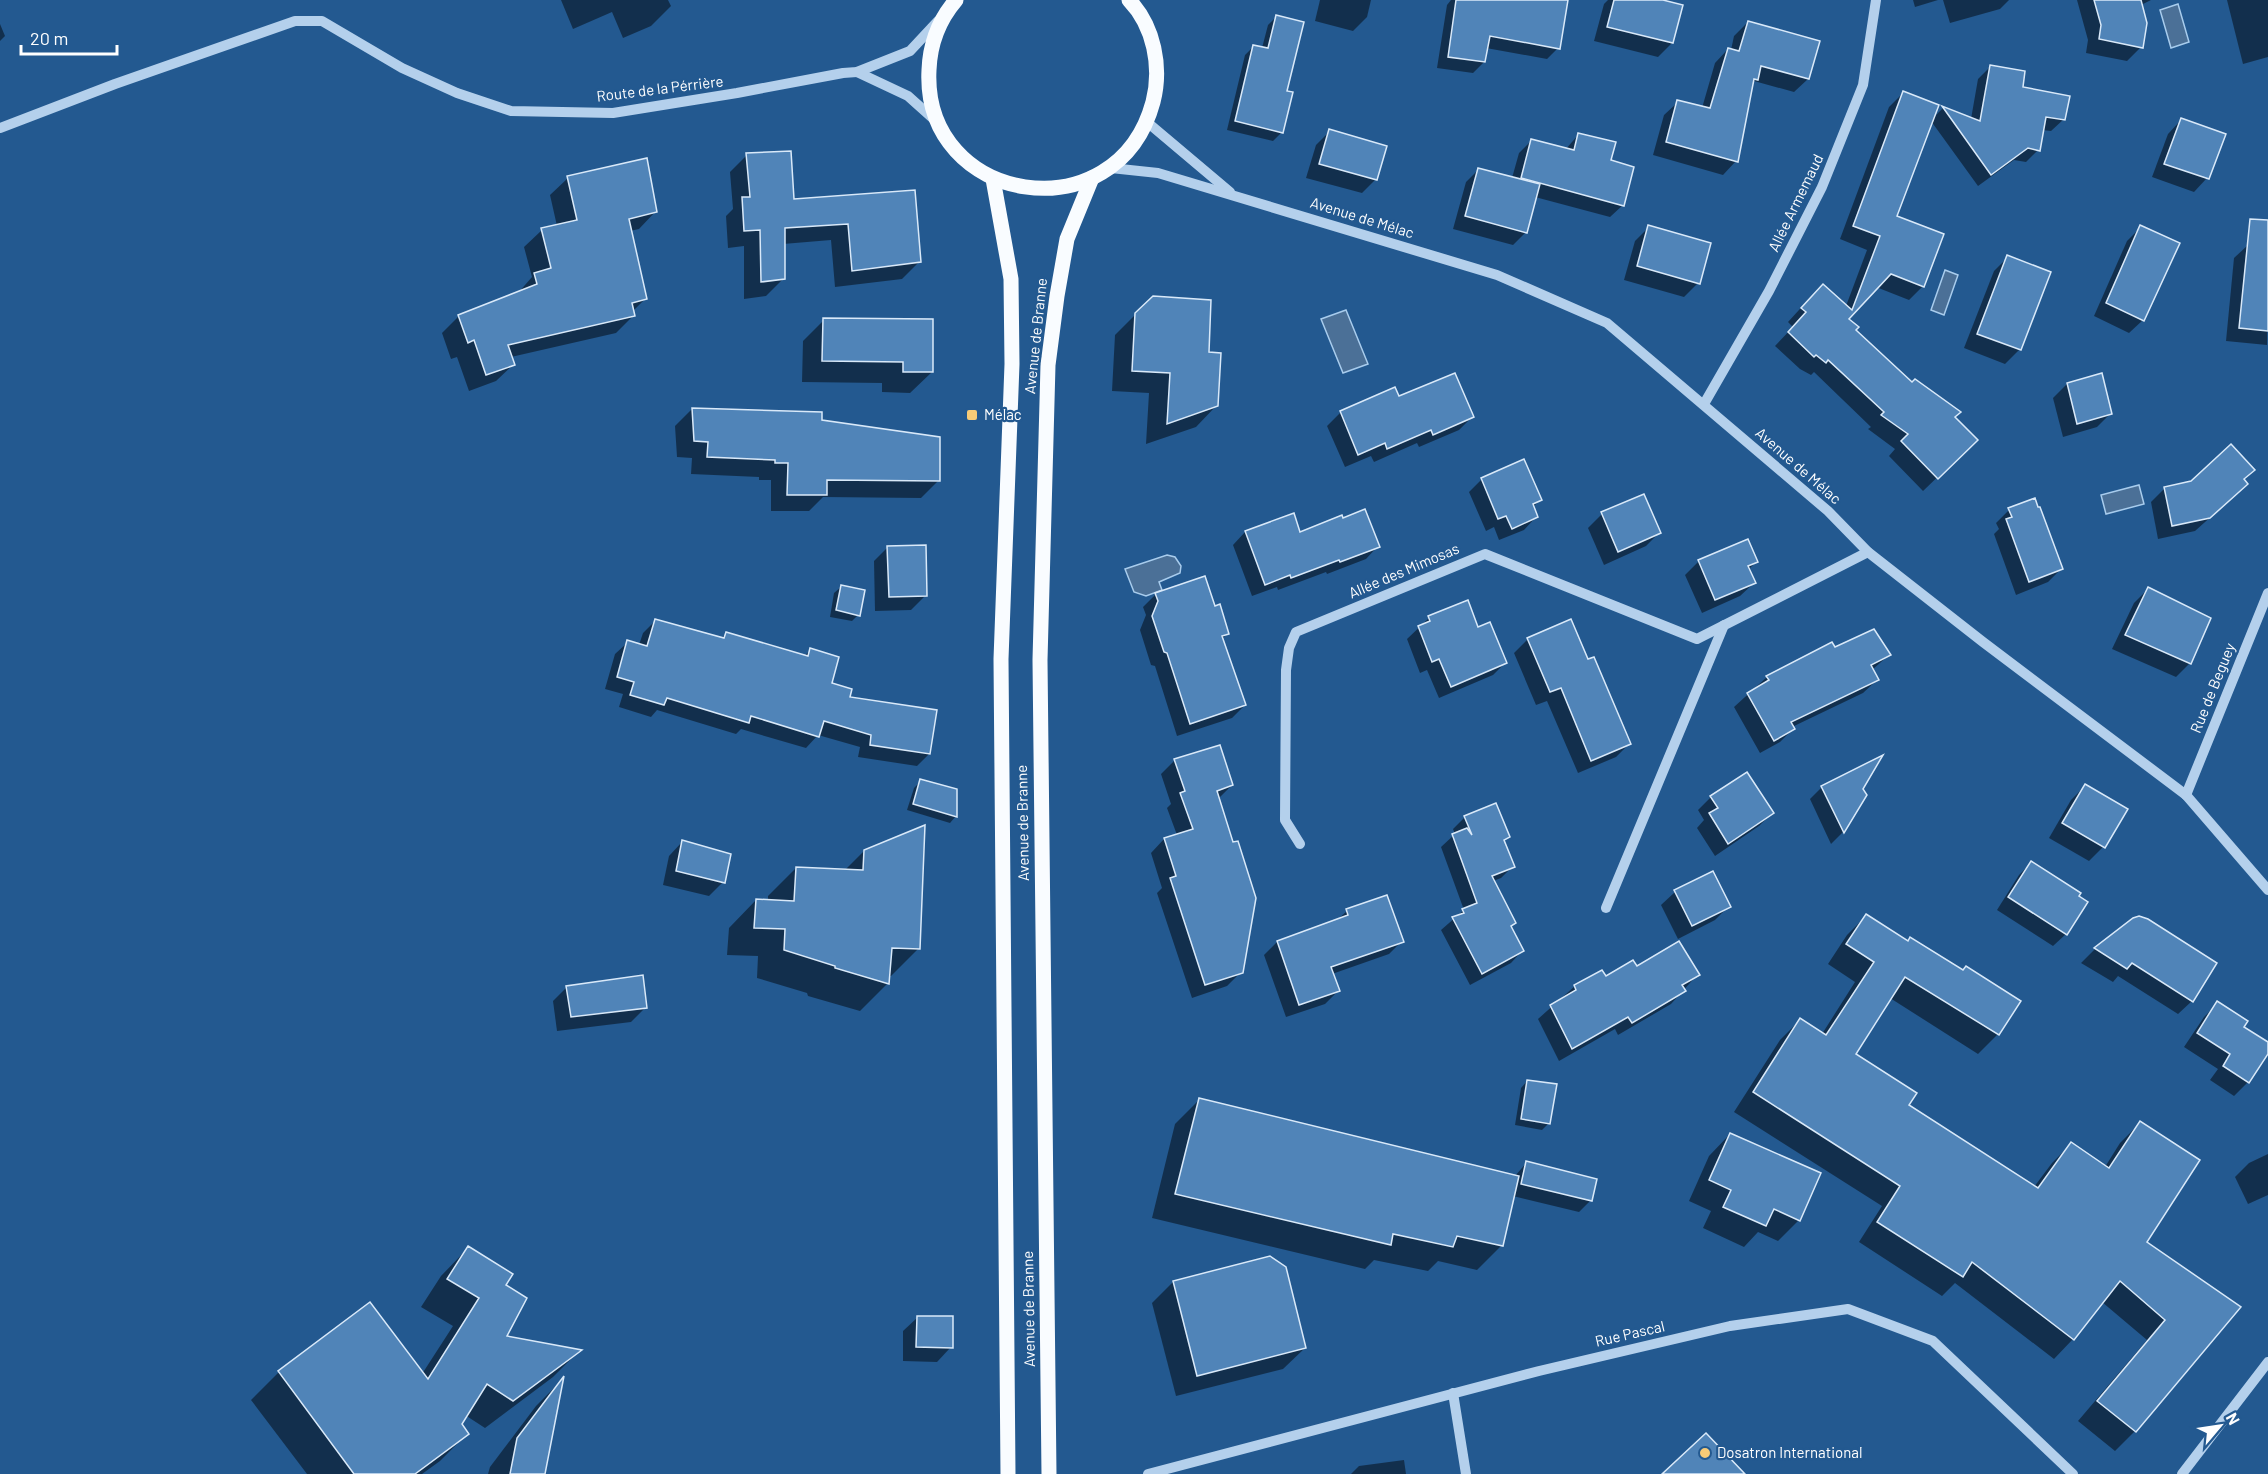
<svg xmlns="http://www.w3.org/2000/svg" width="2268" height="1474" font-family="Barlow,sans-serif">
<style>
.water{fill:#4b7097;stroke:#a8cced;stroke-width:1.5}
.shadow{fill:#0007}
.building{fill:#5084b8;stroke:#d9e9f9;stroke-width:1.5}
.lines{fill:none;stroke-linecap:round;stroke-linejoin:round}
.minor{stroke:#b4d0ec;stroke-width:10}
.major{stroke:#f9fcff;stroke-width:15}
.poi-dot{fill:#f7cb77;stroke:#235990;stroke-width:2}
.labels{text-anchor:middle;stroke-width:4.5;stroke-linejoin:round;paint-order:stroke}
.street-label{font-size:15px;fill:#fff;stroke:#235990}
.poi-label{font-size:15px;fill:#fff;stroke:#235990;text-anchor:start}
</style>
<rect width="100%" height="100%" fill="#235990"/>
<!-- water -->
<g class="water">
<polygon points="2178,4 2189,42 2171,48 2160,10"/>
<polygon points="1945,270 1958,275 1944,315 1931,310"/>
<polygon points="1346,310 1368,364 1343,373 1321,319"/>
<polygon points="2139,485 2144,504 2106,514 2101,495"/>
<polygon points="1167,555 1175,557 1181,566 1180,573 1159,582 1162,590 1146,596 1134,592 1125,569"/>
</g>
<!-- shadow -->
<g class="shadow">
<polygon points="561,0 668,0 671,6 651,26 623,38 612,12 573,29"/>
<polygon points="1320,0 1371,0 1367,17 1353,31 1315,21"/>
<polygon points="1451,0 1551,0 1558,48 1547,59 1486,48 1484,62 1473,73 1437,68 1447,5"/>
<polygon points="1608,0 1657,0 1672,43 1658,57 1594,41 1604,4"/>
<polygon points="1913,0 1938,0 1915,7"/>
<polygon points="1943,0 2009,0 2000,9 1950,23"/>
<polygon points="2077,0 2151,0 2141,5 2141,47 2127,61 2086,53 2088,40"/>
<polygon points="2227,0 2268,0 2268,57 2243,64"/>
<polygon points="1277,16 1282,132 1273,141 1227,130 1245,55 1254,46 1262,48 1268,25"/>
<polygon points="1748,22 1818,42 1808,79 1794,92 1754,81 1752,84 1736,161 1723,175 1653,155 1664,115 1678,102 1702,108 1715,63 1728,49 1731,50 1734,36"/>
<polygon points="0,24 5,36 0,41"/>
<polygon points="1990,67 2064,119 2051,131 2042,130 2038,150 2026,162 2014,160 1978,186 1931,121 1895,217 1923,286 1909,300 1876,287 1846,320 1854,330 1912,384 1953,418 1976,440 1923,491 1889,456 1895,449 1868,429 1871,427 1814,372 1811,375 1800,369 1775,346 1793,327 1788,322 1809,299 1846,306 1867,250 1840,239 1889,107 1903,93 1932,119 1943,108 1971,119 1978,79"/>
<polygon points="2181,120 2207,178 2194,192 2152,177 2168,134"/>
<polygon points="1330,131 1376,179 1362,193 1306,178 1316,145"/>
<polygon points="1579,134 1609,161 1623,205 1610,217 1535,197 1526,232 1513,245 1453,229 1466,182 1478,170 1512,178 1519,153 1531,141 1565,150"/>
<polygon points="747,155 793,201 913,191 919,262 902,279 835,287 831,240 783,244 783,279 766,296 744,299 744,246 728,248 726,216 733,209 730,172"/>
<polygon points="568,178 656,211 639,229 630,231 645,299 632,312 633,316 616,333 511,357 514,364 496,381 469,391 457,357 451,359 442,333 459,316 518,293 532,277 524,247 542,230 557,226 550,195"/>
<polygon points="1649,227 1698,283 1684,297 1624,280 1635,241"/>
<polygon points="2141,227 2143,320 2129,333 2094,316 2127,241"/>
<polygon points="2248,245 2268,247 2267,345 2226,341 2234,258"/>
<polygon points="2008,257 2049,272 2019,350 2005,364 1964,348 1994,271"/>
<polygon points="1136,314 1207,354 1217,405 1196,427 1146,444 1149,393 1112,391 1115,335"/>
<polygon points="824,320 932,372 910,393 882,392 882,383 802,382 803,341"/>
<polygon points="2067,384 2111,413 2097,427 2063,437 2053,398"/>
<polygon points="1398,398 1472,417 1459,430 1419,447 1417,443 1374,462 1371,456 1345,467 1327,426 1341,412"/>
<polygon points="692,409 821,421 938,481 921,498 823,497 809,511 771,511 771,480 759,480 759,477 691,474 692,458 677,457 675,426"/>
<polygon points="1482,479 1541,499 1533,507 1536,517 1524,530 1499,540 1494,527 1486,531 1469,492"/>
<polygon points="2243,480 2232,498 2195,531 2158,539 2151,502 2165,488"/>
<polygon points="1644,496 1660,532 1646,546 1604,565 1588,528 1602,514"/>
<polygon points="2009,510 2061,569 2048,582 2016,595 1994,534 1999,529 1996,523"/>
<polygon points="1293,515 1299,534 1378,546 1366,559 1327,574 1326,572 1278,590 1277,587 1252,596 1233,545 1245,532"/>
<polygon points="888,547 925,596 911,610 875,611 874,561"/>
<polygon points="1699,561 1756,562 1748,570 1754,583 1740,596 1702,613 1685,575"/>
<polygon points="841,587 858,615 852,621 830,617 834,593"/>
<polygon points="2148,589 2190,663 2176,677 2112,649 2134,603"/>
<polygon points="1156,594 1214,608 1227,634 1222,639 1245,705 1232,718 1177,736 1155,666 1151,665 1140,630 1146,615 1143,607"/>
<polygon points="1429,618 1478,629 1505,663 1493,675 1439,698 1427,670 1420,673 1407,639"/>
<polygon points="655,621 720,639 726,634 804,656 811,650 830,684 929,754 917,766 858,757 860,747 818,735 806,748 741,729 736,734 657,710 651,717 619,707 623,694 605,689 615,654 628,642 639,645 643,633"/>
<polygon points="1528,639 1588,661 1629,744 1616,757 1578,773 1547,701 1536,705 1514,653"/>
<polygon points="1835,649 1889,655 1872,670 1877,680 1863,693 1792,727 1793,729 1780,742 1760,753 1734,707 1767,677"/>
<polygon points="1219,747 1232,785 1218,799 1241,972 1227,986 1192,998 1157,893 1162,888 1151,853 1164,839 1177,835 1167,808 1171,804 1161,774 1174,761"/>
<polygon points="921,781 956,816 950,823 907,810 914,788"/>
<polygon points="2085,786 2126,810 2103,847 2089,861 2049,838 2071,800"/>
<polygon points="1822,787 1862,788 1865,795 1843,832 1831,844 1810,799"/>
<polygon points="1711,797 1772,813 1759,826 1715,856 1697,828 1704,820 1698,810"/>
<polygon points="1495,805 1508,837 1503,842 1513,866 1501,878 1493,881 1515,923 1510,927 1522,951 1511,963 1470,985 1441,930 1464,910 1441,847 1455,834 1453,829 1465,817"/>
<polygon points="682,842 723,882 709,896 663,885 669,856"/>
<polygon points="864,851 918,949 891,976 888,976 888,983 860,1011 808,996 807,993 757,978 758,956 727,955 729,928 756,900 768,901 768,896 796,868 845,870"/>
<polygon points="2031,863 2077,897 2066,934 2053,946 1997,910 2019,875"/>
<polygon points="1675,892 1729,906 1715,920 1678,939 1661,905"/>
<polygon points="1347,911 1402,941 1389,954 1332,974 1338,991 1325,1004 1286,1017 1264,955 1277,942 1337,920"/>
<polygon points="1866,916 1907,943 2018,1002 1997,1035 1978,1054 1890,998 1853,1054 1907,1106 2034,1187 2052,1163 2071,1144 2105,1167 2120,1143 2140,1123 2145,1242 2239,1307 2135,1431 2115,1451 2078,1421 2147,1340 2102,1302 2073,1339 2054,1359 1955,1283 1942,1296 1859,1242 1882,1206 1734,1112 1780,1040 1800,1020 1822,1034 1855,982 1828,964 1847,935"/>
<polygon points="2134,920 2192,1001 2178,1014 2118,976 2113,982 2081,963 2095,949"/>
<polygon points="1636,968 1698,974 1671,1004 1618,1035 1615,1029 1559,1061 1538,1019 1575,986"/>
<polygon points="567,987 645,1008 631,1022 557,1031 553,1001"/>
<polygon points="2218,1003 2242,1027 2268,1044 2268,1051 2248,1082 2234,1096 2210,1080 2218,1069 2184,1047 2204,1017"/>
<polygon points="1527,1081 1549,1123 1542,1130 1515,1125 1521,1088"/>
<polygon points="1200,1099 1515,1176 1527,1162 1591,1200 1579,1212 1513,1196 1501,1246 1477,1270 1438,1261 1428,1271 1374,1260 1365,1269 1152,1218 1175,1124"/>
<polygon points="1730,1134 1799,1220 1778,1241 1758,1232 1744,1247 1703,1228 1711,1211 1689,1201 1709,1156"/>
<polygon points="2268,1154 2268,1195 2248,1204 2235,1177 2249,1163"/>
<polygon points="468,1248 504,1286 505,1337 579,1351 553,1377 485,1428 465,1415 460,1424 467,1434 440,1461 422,1474 307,1474 251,1400 279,1372 370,1304 422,1374 453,1326 421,1307 441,1276"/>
<polygon points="1269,1258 1305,1348 1283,1369 1176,1396 1152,1303 1173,1282"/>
<polygon points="918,1317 951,1347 937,1362 903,1361 903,1331"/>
<polygon points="561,1381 543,1474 488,1474 490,1467 536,1406"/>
<polygon points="1404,1460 1406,1474 1351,1474 1359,1466"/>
</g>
<!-- building -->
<g class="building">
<polygon points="1456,0 1568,0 1560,49 1490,36 1485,62 1448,57"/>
<polygon points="1614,0 1663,0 1683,5 1673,43 1607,27"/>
<polygon points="2094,0 2141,0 2147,23 2143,48 2099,39 2101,25"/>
<polygon points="1276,15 1304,22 1287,91 1293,92 1283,133 1235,121 1253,45 1268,48"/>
<polygon points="1748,21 1820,41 1809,79 1761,66 1758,80 1754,79 1738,162 1666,142 1677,100 1710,108 1728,48 1739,51"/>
<polygon points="1990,65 2025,71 2023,87 2070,96 2065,120 2046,117 2040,151 2028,148 1991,175 1942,106 1980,121"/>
<polygon points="1903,91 1939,105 1897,216 1944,234 1924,287 1891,274 1849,319 1859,327 1856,330 1912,382 1915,379 1961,412 1955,417 1978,440 1938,479 1901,441 1908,434 1881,415 1884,412 1828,360 1826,363 1816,355 1814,357 1788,332 1806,312 1801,308 1823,284 1852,310 1880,236 1853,226"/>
<polygon points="2181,118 2226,134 2209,179 2164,164"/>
<polygon points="1329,129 1387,146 1377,180 1319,164"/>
<polygon points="1578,133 1616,142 1611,160 1634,167 1624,206 1521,178 1531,139 1574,150"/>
<polygon points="791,151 794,199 915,190 921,262 852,271 848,224 785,228 785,279 761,282 760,230 744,231 742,197 750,197 746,153"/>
<polygon points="647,158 657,212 629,219 647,299 632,303 635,316 508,345 515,365 486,375 474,340 468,343 458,315 537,284 534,273 551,268 541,228 577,220 567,176"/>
<polygon points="1478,168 1540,184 1527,233 1465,216"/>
<polygon points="2250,219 2268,220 2268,331 2239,328"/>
<polygon points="1648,225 1711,243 1700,284 1637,266"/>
<polygon points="2140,225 2180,243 2144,321 2106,303"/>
<polygon points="2007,255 2051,272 2021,350 1977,334"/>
<polygon points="1153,296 1211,300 1209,352 1221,353 1218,406 1167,424 1170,373 1132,371 1135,313"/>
<polygon points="823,318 933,319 933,372 903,372 903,362 822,361"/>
<polygon points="1455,373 1474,417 1433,435 1431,430 1387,449 1385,443 1358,455 1340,411 1395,387 1399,396"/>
<polygon points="2102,373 2112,414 2077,424 2067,383"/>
<polygon points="692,408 822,412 822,420 940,437 940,481 827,480 827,495 787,495 788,463 775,463 775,460 707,457 708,442 694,441"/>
<polygon points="2231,444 2255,470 2244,479 2248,484 2210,518 2172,526 2164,487 2191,481"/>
<polygon points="1524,459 1542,500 1533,504 1538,517 1512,529 1506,516 1498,519 1481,478"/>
<polygon points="1644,494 1661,533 1618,552 1601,512"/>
<polygon points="2035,498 2038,507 2040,507 2063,569 2029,582 2006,519 2012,517 2008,508"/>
<polygon points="1365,509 1380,547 1340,562 1339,560 1291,578 1290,575 1265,585 1245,531 1294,513 1300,532 1342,515 1343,518"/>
<polygon points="1748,539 1758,562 1748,566 1756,583 1715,600 1698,560"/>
<polygon points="926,545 927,596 889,597 887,546"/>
<polygon points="1205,576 1215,606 1220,604 1229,634 1222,636 1246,705 1190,724 1167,653 1164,652 1152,616 1158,601 1155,593"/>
<polygon points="841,585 865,590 860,616 836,610"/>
<polygon points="2148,587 2211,618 2191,664 2125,635"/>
<polygon points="1468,600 1478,627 1490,622 1507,663 1451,687 1439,659 1432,662 1418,626 1430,621 1428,616"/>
<polygon points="655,619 724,638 726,632 808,656 810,648 839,657 832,683 852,689 850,697 937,710 930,754 870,745 871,735 824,721 819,737 751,716 749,723 667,698 664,705 630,695 634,682 617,677 627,640 647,646"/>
<polygon points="1571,619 1588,659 1594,657 1631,744 1591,761 1561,688 1550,692 1527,638"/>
<polygon points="1874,629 1891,655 1871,665 1879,680 1791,722 1795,729 1774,741 1747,693 1769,680 1766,676 1832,642 1835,647"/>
<polygon points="1220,745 1233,785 1217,791 1233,842 1238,841 1256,898 1243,973 1205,985 1170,878 1176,876 1164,838 1193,829 1180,793 1185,791 1174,759"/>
<polygon points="1883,755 1863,789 1867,795 1844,833 1821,786"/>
<polygon points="1747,772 1774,813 1728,844 1709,813 1718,808 1710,796"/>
<polygon points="920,779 957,789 957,817 913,804"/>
<polygon points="2085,784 2128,809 2105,848 2062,823"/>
<polygon points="1496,803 1510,837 1504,840 1515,867 1492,876 1516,923 1511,926 1524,951 1482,974 1452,917 1464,913 1462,909 1477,903 1452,834 1467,828 1472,835 1464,816"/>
<polygon points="925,825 920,949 892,948 889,984 835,968 835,966 784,950 785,929 754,928 756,899 794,901 796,867 863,870 864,850"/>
<polygon points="682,840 731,854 725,883 676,871"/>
<polygon points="2031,861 2081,893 2079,896 2088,902 2067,935 2008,897"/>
<polygon points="1713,871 1731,907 1692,926 1674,890"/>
<polygon points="1387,895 1404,942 1331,967 1340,991 1299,1005 1277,941 1348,915 1346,909"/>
<polygon points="1866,914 1908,941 1910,937 1963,970 1966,966 2021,1001 1999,1035 1905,977 1856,1054 1917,1093 1909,1105 2038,1188 2071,1142 2109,1168 2140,1121 2200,1160 2147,1242 2241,1307 2136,1432 2097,1401 2165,1320 2120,1281 2074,1340 1972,1262 1963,1277 1877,1222 1900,1186 1753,1092 1800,1018 1826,1035 1874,962 1846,944"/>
<polygon points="2139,916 2148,919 2217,963 2193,1002 2132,963 2127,969 2094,948 2133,918"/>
<polygon points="1679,941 1700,975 1682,985 1686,991 1632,1023 1628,1017 1572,1049 1550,1005 1576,990 1574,985 1602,970 1606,976 1633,960 1637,966"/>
<polygon points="643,975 647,1008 571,1017 566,986"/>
<polygon points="2217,1001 2248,1021 2244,1027 2268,1042 2268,1054 2249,1083 2223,1066 2230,1054 2197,1033"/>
<polygon points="1527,1080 1557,1084 1550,1124 1521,1119"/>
<polygon points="1199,1098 1519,1176 1503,1246 1457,1236 1453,1247 1393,1234 1391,1245 1175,1194"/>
<polygon points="1730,1133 1821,1173 1800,1221 1774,1209 1766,1226 1723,1207 1731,1190 1709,1180"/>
<polygon points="1526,1161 1597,1179 1592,1201 1521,1184"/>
<polygon points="468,1246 513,1274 506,1285 527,1298 507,1336 582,1350 513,1401 487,1384 462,1424 469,1434 415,1474 354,1474 278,1371 370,1302 428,1379 479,1298 447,1279"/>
<polygon points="1270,1256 1286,1267 1306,1348 1197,1376 1173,1281"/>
<polygon points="917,1316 953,1316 953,1348 916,1347"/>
<polygon points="564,1376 545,1474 510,1474 517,1438"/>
<polygon points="1706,1433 1745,1474 1662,1474"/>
</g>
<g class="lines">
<!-- minor -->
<g class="minor">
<polyline points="857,72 908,96 937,122"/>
<polyline points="1147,122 1230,192"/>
<polyline points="0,128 115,84 295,21 322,21 402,68 457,93 511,111 613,113 737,93 843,73 857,72 910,51 938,21"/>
<polyline points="1111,168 1158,173 1497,275 1607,323 1828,511 1868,552 1983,642 2186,795 2268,890"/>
<polyline points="1704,404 1769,291 1822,187 1863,85 1876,0"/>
<polyline points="2186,795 2268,593"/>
<polyline points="1300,844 1285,820 1286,670 1289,648 1296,632 1485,554 1697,639 1868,552"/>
<polyline points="1606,908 1724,625"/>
<polyline points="1453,1393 1466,1474"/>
<polyline points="1148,1474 1539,1371 1730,1326 1848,1309 1933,1341 2073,1474"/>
<polyline points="2182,1474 2268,1362"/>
</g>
<!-- major -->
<g class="major">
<path d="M956 0C938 21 930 43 929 70 922 205 1117 236 1153 102 1162 67 1154 26 1129 0"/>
<polyline points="993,179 1011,279 1012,364 1001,659 1008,1474"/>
<polyline points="1049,1474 1040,660 1048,365 1057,296 1067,239 1092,178"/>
</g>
</g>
<!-- markers -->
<g class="poi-dot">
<rect x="966" y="409" width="12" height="12" rx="3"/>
<circle cx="1705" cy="1453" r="6"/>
</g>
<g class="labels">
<!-- street labels -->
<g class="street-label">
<text transform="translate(660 89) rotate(-7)" y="5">Route de la Pérrière</text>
<text transform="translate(1796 203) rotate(-64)" y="5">Allée Armemaud</text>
<text transform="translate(1362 218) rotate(17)" y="5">Avenue de Mélac</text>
<text transform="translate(1036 336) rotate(-84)" y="5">Avenue de Branne</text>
<text transform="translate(1798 466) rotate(41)" y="5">Avenue de Mélac</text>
<text transform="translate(1404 571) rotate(-23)" y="5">Allée des Mimosas</text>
<text transform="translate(2213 688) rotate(-68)" y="5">Rue de Beguey</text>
<text transform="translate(1023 823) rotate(-91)" y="5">Avenue de Branne</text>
<text transform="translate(1029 1309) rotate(-91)" y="5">Avenue de Branne</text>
<text transform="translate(1630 1334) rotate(-13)" y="5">Rue Pascal</text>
</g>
<!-- poi labels -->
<g class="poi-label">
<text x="984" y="420">Mélac</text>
<text x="1717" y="1458">Dosatron International</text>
</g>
</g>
<!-- north arrow -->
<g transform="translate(2220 1426) rotate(61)" stroke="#235990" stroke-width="4.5" paint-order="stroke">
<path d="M0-4.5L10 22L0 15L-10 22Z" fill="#ffffff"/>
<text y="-9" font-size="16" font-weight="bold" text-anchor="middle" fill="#ffffff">N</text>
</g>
<!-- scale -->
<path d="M21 45v9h96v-9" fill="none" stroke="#ffffff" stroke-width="3"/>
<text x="30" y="45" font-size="18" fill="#ffffff" stroke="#235990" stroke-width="4.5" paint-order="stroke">20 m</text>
</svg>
